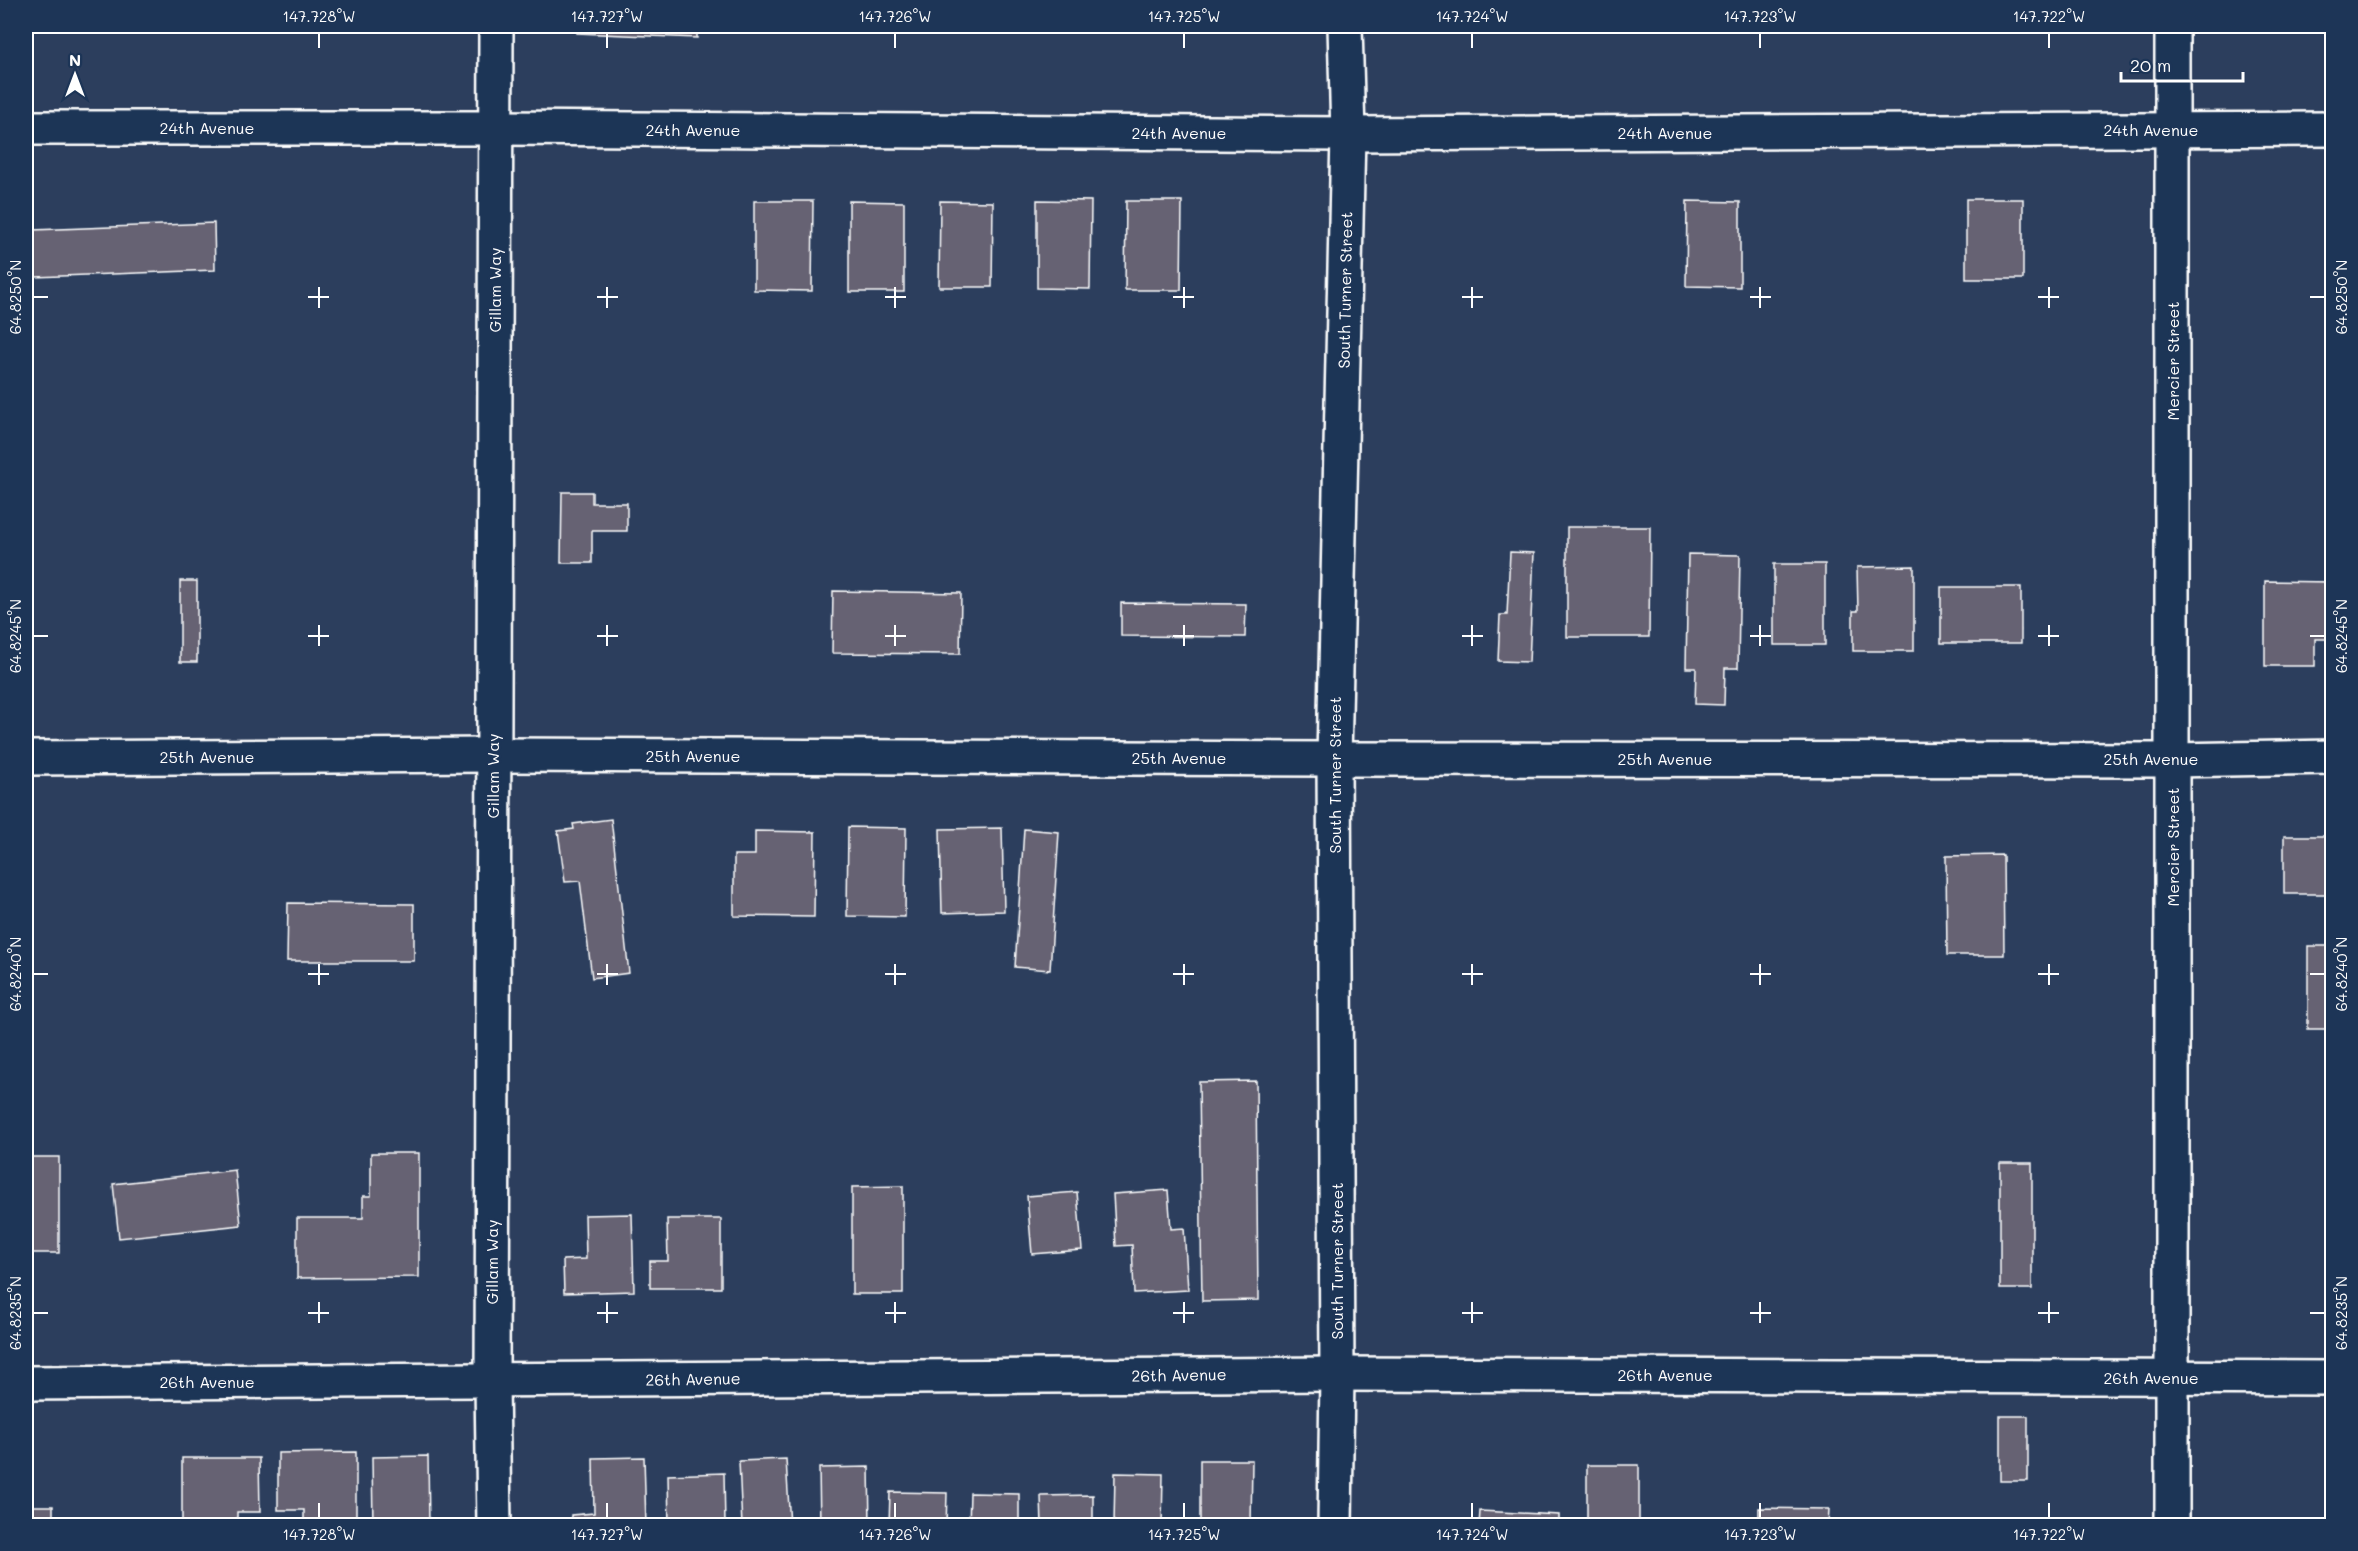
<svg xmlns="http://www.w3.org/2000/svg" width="2358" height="1551" font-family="Mali,sans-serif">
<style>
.building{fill:#666273;stroke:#fff;stroke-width:1.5}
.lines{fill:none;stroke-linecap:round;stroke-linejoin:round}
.minor-casing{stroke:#fff;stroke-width:38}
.minor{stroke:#1d3557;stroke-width:33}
.ticks{fill:none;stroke:#fff;stroke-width:2}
.labels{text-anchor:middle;stroke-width:4.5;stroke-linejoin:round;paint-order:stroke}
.street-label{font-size:16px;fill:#fff;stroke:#1d3557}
.neatline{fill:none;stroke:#fff;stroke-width:2}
.ticks-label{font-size:15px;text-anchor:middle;fill:#fff}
</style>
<rect width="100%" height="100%" fill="#2c3e5d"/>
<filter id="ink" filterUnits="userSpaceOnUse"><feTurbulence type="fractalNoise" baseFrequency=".0167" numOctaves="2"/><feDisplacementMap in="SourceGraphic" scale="12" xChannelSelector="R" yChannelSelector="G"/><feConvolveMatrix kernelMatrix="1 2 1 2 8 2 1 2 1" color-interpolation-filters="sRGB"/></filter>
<g filter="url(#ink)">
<!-- building -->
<g class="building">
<polygon points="577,26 697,26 697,38 577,33"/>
<rect x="1966" y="199" width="57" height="80"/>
<polygon points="1037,200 1091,201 1090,289 1037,288"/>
<polygon points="754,201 813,201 812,291 754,290"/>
<polygon points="849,201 904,202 904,292 849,292"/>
<polygon points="940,201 993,202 992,287 939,287"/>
<polygon points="1126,201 1182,201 1181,290 1125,290"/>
<polygon points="1687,201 1740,202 1740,287 1686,286"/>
<polygon points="214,223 215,270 35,277 33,230"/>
<polygon points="562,492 592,492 592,503 627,503 627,531 592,531 592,563 561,563"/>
<polygon points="1567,527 1650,527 1649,637 1567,637"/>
<polygon points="1510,552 1534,553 1529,662 1498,661 1500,615 1507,615"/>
<polygon points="1688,554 1740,555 1738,668 1725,668 1724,705 1695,704 1696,668 1686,668"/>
<rect x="1774" y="564" width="51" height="81"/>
<polygon points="1914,566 1914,651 1853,651 1853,611 1858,611 1857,567"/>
<rect x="180" y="581" width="17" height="81"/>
<polygon points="2265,581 2332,582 2332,639 2315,639 2315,666 2265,666"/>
<rect x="1941" y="587" width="80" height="56"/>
<polygon points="833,591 961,593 960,654 832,653"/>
<polygon points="1121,603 1246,604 1245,637 1121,636"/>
<polygon points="611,819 629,973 592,978 580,881 565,882 558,831 574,829 573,824"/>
<polygon points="848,827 906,828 905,917 847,916"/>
<polygon points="1002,828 1004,911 942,913 940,829"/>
<polygon points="1024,829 1059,832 1050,970 1015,967"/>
<polygon points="755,831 815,832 814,917 734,916 734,855 755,855"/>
<rect x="2284" y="836" width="48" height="58"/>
<polygon points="2003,855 2004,955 1947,955 1946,856"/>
<polygon points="288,903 414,904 414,961 287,961"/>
<rect x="2308" y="946" width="24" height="83"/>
<polygon points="1256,1081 1258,1300 1202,1301 1199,1082"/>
<polygon points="371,1153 419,1153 419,1277 297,1278 297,1218 363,1218 363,1196 371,1196"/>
<rect x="26" y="1157" width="33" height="96"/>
<rect x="2000" y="1163" width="32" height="126"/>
<polygon points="235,1170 241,1225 119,1238 113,1184"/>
<polygon points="903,1186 903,1294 852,1294 852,1187"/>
<polygon points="1168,1190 1171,1229 1184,1228 1188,1290 1134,1293 1132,1245 1116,1246 1113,1194"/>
<polygon points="1077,1192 1082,1250 1032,1254 1027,1196"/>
<polygon points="632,1214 634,1291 564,1293 563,1260 586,1259 585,1215"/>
<polygon points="667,1219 721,1219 721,1288 650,1288 650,1261 668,1261"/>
<rect x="2000" y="1416" width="28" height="65"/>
<polygon points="356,1452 356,1526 304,1526 304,1510 278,1510 278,1453"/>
<polygon points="428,1456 429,1526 373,1526 372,1457"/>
<polygon points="644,1457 646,1526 572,1526 571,1515 594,1513 593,1458"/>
<polygon points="182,1458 259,1458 260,1512 237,1512 237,1526 182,1526"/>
<polygon points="786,1459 790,1526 742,1526 739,1461"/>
<polygon points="1200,1460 1252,1460 1251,1526 1200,1526"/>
<rect x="1587" y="1465" width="52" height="61"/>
<polygon points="869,1467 870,1526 820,1526 819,1468"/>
<polygon points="724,1473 725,1526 669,1526 668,1475"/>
<polygon points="1115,1473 1163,1474 1162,1526 1114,1526"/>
<polygon points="890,1492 947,1493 946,1526 889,1526"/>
<polygon points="970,1493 1019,1494 1019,1526 969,1526"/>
<polygon points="1093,1495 1093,1526 1042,1526 1041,1496"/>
<rect x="26" y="1506" width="27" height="20"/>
<polygon points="1759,1508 1829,1509 1828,1526 1759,1526"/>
<polygon points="1480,1511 1559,1515 1559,1526 1479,1526"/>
</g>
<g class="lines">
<defs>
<g id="minor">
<polyline points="26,128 496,128 1348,134 2332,129"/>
<polyline points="26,758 493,755 1334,759 2173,760 2332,757"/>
<polyline points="26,1383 1337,1374 2332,1378"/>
<polyline points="494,1526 492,1381 496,26"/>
<polyline points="1335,1526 1337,1374 1334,759 1348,134 1345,26"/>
<polyline points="2172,1526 2172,26"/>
</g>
</defs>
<!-- minor casing -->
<use href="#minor" class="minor-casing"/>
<!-- minor -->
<use href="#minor" class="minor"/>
</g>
</g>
<!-- ticks -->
<path class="ticks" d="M319 33V48M607 33V48M895 33V48M1184 33V48M1472 33V48M1760 33V48M2049 33V48M319 287V308M607 287V308M895 287V308M1184 287V308M1472 287V308M1760 287V308M2049 287V308M33 297H48M308 297H329M597 297H618M885 297H906M1173 297H1194M1462 297H1483M1750 297H1771M2038 297H2059M2310 297H2325M319 625V646M607 625V646M895 625V646M1184 625V646M1472 625V646M1760 625V646M2049 625V646M33 636H48M308 636H329M597 636H618M885 636H906M1173 636H1194M1462 636H1483M1750 636H1771M2038 636H2059M2310 636H2325M319 964V985M607 964V985M895 964V985M1184 964V985M1472 964V985M1760 964V985M2049 964V985M33 974H48M308 974H329M597 974H618M885 974H906M1173 974H1194M1462 974H1483M1750 974H1771M2038 974H2059M2310 974H2325M319 1302V1323M607 1302V1323M895 1302V1323M1184 1302V1323M1472 1302V1323M1760 1302V1323M2049 1302V1323M33 1313H48M308 1313H329M597 1313H618M885 1313H906M1173 1313H1194M1462 1313H1483M1750 1313H1771M2038 1313H2059M2310 1313H2325M319 1503V1518M607 1503V1518M895 1503V1518M1184 1503V1518M1472 1503V1518M1760 1503V1518M2049 1503V1518"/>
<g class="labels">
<!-- street labels -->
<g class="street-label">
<text x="207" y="134">24th Avenue</text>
<text x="693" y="136">24th Avenue</text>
<text x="2151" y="136">24th Avenue</text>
<text x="1179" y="139">24th Avenue</text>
<text x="1665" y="139">24th Avenue</text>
<text transform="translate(495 290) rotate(-90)" y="6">Gillam Way</text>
<text transform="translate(1345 290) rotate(-89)" y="6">South Turner Street</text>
<text transform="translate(2173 361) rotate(-90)" y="6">Mercier Street</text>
<text x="693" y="762">25th Avenue</text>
<text x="207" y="763">25th Avenue</text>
<text x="1179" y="764">25th Avenue</text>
<text x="1665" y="765">25th Avenue</text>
<text x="2151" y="765">25th Avenue</text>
<text transform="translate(1335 775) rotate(-90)" y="6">South Turner Street</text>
<text transform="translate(493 776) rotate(-90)" y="6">Gillam Way</text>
<text transform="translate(2173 847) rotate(-90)" y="6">Mercier Street</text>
<text transform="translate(1337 1261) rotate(-90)" y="6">South Turner Street</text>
<text transform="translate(492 1262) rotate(-90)" y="6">Gillam Way</text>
<text transform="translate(1179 1375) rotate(-1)" y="6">26th Avenue</text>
<text x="1665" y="1381">26th Avenue</text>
<text x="2151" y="1384">26th Avenue</text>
<text transform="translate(693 1379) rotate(-1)" y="6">26th Avenue</text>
<text x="207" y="1388">26th Avenue</text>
</g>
</g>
<!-- margin -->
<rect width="2358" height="1551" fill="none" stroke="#1d3557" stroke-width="66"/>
<!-- north arrow -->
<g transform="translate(75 75)" stroke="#1d3557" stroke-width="4.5" paint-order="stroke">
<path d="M0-4.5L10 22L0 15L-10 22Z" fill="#ffffff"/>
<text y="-9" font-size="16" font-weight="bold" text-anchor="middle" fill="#ffffff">N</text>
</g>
<!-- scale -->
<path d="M2121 72v9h122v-9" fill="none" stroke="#ffffff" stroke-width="3"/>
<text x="2130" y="72" font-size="18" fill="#ffffff" stroke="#1d3557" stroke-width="4.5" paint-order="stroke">20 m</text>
<rect x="33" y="33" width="2292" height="1485" class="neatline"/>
<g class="ticks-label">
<text x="319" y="22">147.728°W</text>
<text x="607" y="22">147.727°W</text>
<text x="895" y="22">147.726°W</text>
<text x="1184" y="22">147.725°W</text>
<text x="1472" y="22">147.724°W</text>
<text x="1760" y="22">147.723°W</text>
<text x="2049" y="22">147.722°W</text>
<text transform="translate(16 297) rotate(-90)" y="5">64.8250°N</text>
<text transform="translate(2342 297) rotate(-90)" y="5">64.8250°N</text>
<text transform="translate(16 636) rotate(-90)" y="5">64.8245°N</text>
<text transform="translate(2342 636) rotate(-90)" y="5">64.8245°N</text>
<text transform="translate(16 974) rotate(-90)" y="5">64.8240°N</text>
<text transform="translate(2342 974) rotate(-90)" y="5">64.8240°N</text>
<text transform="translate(16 1313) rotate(-90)" y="5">64.8235°N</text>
<text transform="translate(2342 1313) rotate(-90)" y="5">64.8235°N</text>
<text x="319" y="1540">147.728°W</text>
<text x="607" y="1540">147.727°W</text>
<text x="895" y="1540">147.726°W</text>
<text x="1184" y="1540">147.725°W</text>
<text x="1472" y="1540">147.724°W</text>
<text x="1760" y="1540">147.723°W</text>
<text x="2049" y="1540">147.722°W</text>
</g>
</svg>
